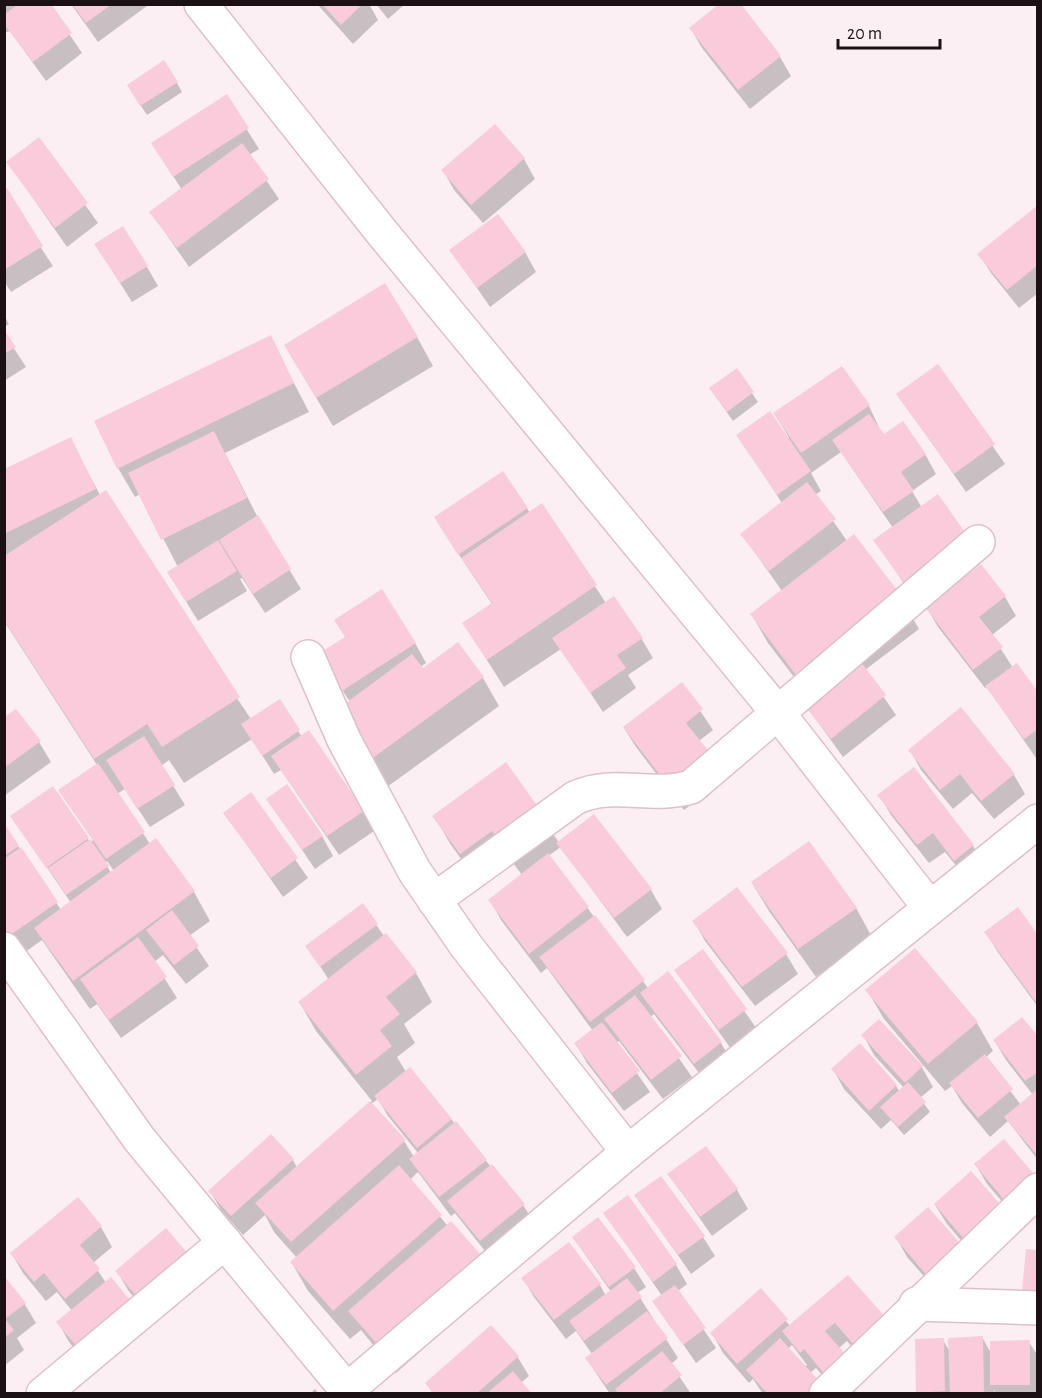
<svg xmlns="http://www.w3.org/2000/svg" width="1042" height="1398" font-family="'Alegreya Sans',sans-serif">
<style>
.shadow{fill:#0003;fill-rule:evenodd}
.building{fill:#f9cbdb}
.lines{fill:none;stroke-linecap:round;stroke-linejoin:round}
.minor-casing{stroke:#dec0ca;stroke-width:36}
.minor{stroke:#fff;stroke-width:33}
</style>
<rect width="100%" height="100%" fill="#fbeff3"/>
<!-- shadow -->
<g class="shadow">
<polygon points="4,4 49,4 82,53 46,81 10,31 4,33"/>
<polygon points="71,4 146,4 147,6 98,42"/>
<polygon points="317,4 369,4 378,20 353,44"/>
<polygon points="376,4 405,4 388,19"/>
<polygon points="691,29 780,57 791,76 750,109 702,48"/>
<polygon points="177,83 182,92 147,115 134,95"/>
<polygon points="226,96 259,149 249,155 279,199 189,267 151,212 182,190 153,144"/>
<polygon points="494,126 524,159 535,179 483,223 454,190 443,170"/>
<polygon points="39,140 98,223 67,247 8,162"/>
<polygon points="4,192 53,266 11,292 4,281"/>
<polygon points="1038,207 1038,293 1019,308 991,273 979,254"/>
<polygon points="451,250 525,252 536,272 490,307"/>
<polygon points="108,264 147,267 158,286 132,302"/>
<polygon points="4,315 9,324 4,327"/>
<polygon points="4,333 26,367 4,381"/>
<polygon points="270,337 309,412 225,453 258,518 301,589 265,613 242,578 240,579 247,591 198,621 180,592 178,567 140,494 135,497 118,468"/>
<polygon points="417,337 433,366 333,426 302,374"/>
<polygon points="938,367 1005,464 966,492 898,394"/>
<polygon points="842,368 869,406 883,436 925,454 936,474 912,491 922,508 916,602 875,540 893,528 841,452 811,473 821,491 815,495 847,541 902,600 919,629 865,670 896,715 843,757 807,707 813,702 768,643 752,615 782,591 742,534 782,503 738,435 789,438 775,414"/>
<polygon points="736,370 758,402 733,421 716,397"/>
<path d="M70 439 100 495 251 719 279 701 302 737 363 811 374 831 339 855 281 770 274 774 252 739 184 783 169 760 161 766 185 805 150 827 125 789 117 794 150 844 194 892 210 921 189 936 209 966 186 984 163 955 154 962 177 998 121 1038 97 1004 90 1009 42 940 18 957 4 936 6 828 61 910 71 903 12 816 52 788 90 842 93 840 60 790 97 765 4 621V471ZM107 861 114 871 111 873 105 863Z"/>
<polygon points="503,473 530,513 541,505 606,603 641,638 653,658 628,675 636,688 603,712 561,649 504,687 464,624 492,604 447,537"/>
<polygon points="1005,597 1016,616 992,635 1013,668 1038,694 1036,758 987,687 985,688 938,627 927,608"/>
<polygon points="415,643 426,663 420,667 423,670 483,678 499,706 387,787 353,740 350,702 332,674"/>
<polygon points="682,684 713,730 699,741 724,779 684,810 636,747 624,728"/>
<polygon points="4,719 39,742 51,762 4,796"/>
<polygon points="910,750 1014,775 1025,794 994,819 972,793 953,809 921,770"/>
<polygon points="914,769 973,846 984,866 967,879 945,852 929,863 891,815 879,795"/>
<polygon points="250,795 308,878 283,897 225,813"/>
<polygon points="268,800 322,836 333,856 315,869"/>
<polygon points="434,816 544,819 559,843 651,890 662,909 627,937 561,847 548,856 648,988 667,973 721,1043 732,1062 706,1082 654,1014 650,1017 692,1077 663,1099 619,1041 616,1043 650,1092 624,1111 587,1063 576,1044 593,1031 547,968 541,973 501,920 490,900 522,875 510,859 478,882 451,845"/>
<polygon points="752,883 856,908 872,937 816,977 769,911"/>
<path d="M362 905 384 936 385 935 416 973 432 1002 404 1024 415 1043 397 1057 406 1072 451 1119 523 1205 535 1224 492 1260 455 1213 451 1216 418 1172 410 1180 496 1285 396 1373 361 1330 350 1339 308 1291 292 1263 297 1258 274 1232 265 1215 243 1235 221 1210 210 1191 293 1160 297 1168 372 1101 316 1031 300 1003 329 980 307 946ZM378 1099 388 1116 418 1153 414 1157 404 1141 371 1104Z"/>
<polygon points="694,921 786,954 798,974 755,1006 705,941"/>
<polygon points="986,932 1038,937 1038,1007 997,951"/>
<polygon points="702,951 757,1029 731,1049 676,971"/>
<polygon points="867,990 977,1023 993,1051 985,1058 1021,1105 1033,1095 1006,1060 994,1040 1038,1038 1038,1160 1008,1121 990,1137 962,1103 952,1086 945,1091 884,1019"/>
<polygon points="863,1035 920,1064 933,1087 920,1098 930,1112 904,1135 891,1120 881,1129 844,1089 833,1069 896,1086 900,1092 904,1088 874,1055"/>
<polygon points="976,1165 1038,1182 1038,1215 1024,1227 987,1184"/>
<polygon points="971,1173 981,1264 947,1224 935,1205"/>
<polygon points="669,1174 737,1190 748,1209 712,1236"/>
<polygon points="636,1195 703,1237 715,1256 691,1274"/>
<polygon points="627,1197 676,1265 687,1284 678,1291 716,1348 696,1363 654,1302 662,1296 605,1213"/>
<polygon points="101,1227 112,1247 93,1263 106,1283 90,1367 69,1342 58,1322 72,1311 57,1292 46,1301 23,1273 12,1254"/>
<polygon points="166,1230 150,1317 128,1290 117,1271"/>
<polygon points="573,1237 634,1268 646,1287 637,1293 678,1358 671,1364 691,1394 610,1394 586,1358 592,1354 576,1331 566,1339 534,1297 523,1278 600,1285 606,1296 611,1292"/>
<polygon points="896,1237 975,1269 942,1297 907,1257"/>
<path d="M848 1277 867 1365 847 1341 838 1349 837 1393 816 1368 810 1373 826 1394H763L753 1379 749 1383 723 1353 712 1333 761 1290 790 1326ZM792 1345 807 1365 805 1367 788 1349Z"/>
<polygon points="4,1279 24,1303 36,1323 17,1338 24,1350 4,1366"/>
<polygon points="982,1337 991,1353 1029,1342 1038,1356 1038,1394 996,1394 994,1390 994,1394 918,1394 943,1340 950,1352"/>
<polygon points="517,1356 529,1376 521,1383 530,1394 433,1394 427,1383"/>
<polygon points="315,1389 319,1394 310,1394"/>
</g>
<!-- building -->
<g class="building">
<polygon points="18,4 51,4 72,33 33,62 4,24 4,15"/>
<polygon points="72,4 112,4 86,23"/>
<polygon points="322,4 363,4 341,25"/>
<polygon points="719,4 741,4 781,56 738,90 689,28"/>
<polygon points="164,60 178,82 140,106 127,85"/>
<polygon points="227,94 249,128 173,177 151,143"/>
<polygon points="495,124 525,158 471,205 441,170"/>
<polygon points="39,137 88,203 55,228 6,162"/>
<polygon points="242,143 269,179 177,248 149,212"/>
<polygon points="7,188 43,246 4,270 4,190"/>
<polygon points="1038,205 1038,265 1007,290 977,254"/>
<polygon points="498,214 526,252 477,288 449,250"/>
<polygon points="123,226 148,266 120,283 94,244"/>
<polygon points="385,283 418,337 316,398 284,345"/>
<polygon points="4,330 16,347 4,354"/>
<polygon points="271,335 294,383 117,469 94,421"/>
<polygon points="938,364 995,444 954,474 896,394"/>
<polygon points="842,366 870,405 801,453 773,413"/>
<polygon points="737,368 754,392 727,412 709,388"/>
<polygon points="770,411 811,471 777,495 736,435"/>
<polygon points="869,414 884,434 903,421 926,454 901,472 914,491 883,512 832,440"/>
<polygon points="214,431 247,498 161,540 128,473"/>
<polygon points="71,437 96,489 4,534 4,469"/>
<polygon points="503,471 528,508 458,555 434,517"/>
<polygon points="807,482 836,519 769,571 740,534"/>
<polygon points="106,490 240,697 162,747 147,724 94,759 4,620 4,556"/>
<polygon points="938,494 969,538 904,583 873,540"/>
<polygon points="542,503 597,585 487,660 462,623 492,603 461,558"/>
<polygon points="258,515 291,569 253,594 219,540"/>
<polygon points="854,534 904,599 799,679 750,614"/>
<polygon points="218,540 237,571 186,602 167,572"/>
<polygon points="981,564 1006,596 979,617 1003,647 973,670 925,607"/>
<polygon points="382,589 416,643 342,691 318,654 345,637 334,620"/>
<polygon points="614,596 643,638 617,655 626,668 590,693 552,638"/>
<polygon points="458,642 484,677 370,760 335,711 412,654 423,668"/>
<polygon points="861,662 886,695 831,739 805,706"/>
<polygon points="1017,663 1038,692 1038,729 1024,739 985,686"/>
<polygon points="682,682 703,709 686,723 714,758 672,791 623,727"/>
<polygon points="280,699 300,730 262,756 241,724"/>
<polygon points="961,707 1015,774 981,801 960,774 940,790 908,750"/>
<polygon points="16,709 41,741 4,768 4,717"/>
<polygon points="309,730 364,811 327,836 271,756"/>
<polygon points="144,736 175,785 137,809 106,760"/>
<polygon points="506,762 546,818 504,847 492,831 460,854 432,816"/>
<polygon points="98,763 145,832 106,859 58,790"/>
<polygon points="914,767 974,845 954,861 933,833 917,845 877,795"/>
<polygon points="287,784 323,836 302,850 266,799"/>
<polygon points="53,786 89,838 46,868 10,816"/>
<polygon points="251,792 298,858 271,878 223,813"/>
<polygon points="594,814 652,889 614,918 556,843"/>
<polygon points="6,826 19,846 4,856 4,827"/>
<polygon points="156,838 195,891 73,981 34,928"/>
<polygon points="90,839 109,866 66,895 48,868"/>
<polygon points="809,841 857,908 798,949 751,882"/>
<polygon points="21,847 58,902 6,938 4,859"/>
<polygon points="548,853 589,907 529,954 488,900"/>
<polygon points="737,887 788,953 742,987 692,921"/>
<polygon points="363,903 378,924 320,967 305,946"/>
<polygon points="1018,907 1038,935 1038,999 1035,1001 984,932"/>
<polygon points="172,910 199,946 174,965 146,930"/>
<polygon points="595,915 645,980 590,1022 539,957"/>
<polygon points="386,933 417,972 386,997 400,1014 380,1030 392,1046 356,1075 298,1002"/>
<polygon points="138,937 167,977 109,1020 80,979"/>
<polygon points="915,948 978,1022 928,1064 865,990"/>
<polygon points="703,949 747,1009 719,1030 674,970"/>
<polygon points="668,971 722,1042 694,1064 640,993"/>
<polygon points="635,995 682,1056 651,1080 604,1019"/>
<polygon points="1022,1017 1038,1036 1038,1072 1025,1081 993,1040"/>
<polygon points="879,1019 923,1066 905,1083 861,1035"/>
<polygon points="602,1022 640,1071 612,1093 574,1043"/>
<polygon points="860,1043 897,1085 869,1111 831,1069"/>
<polygon points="985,1054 1013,1089 978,1118 949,1083"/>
<polygon points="410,1067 452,1119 417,1148 374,1096"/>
<polygon points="908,1082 926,1102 898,1127 880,1107"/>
<polygon points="1035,1091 1038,1094 1038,1156 1004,1117"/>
<polygon points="370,1101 406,1140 291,1242 255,1203"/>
<polygon points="456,1121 487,1160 439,1197 409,1159"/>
<polygon points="271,1134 294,1159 231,1216 208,1191"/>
<polygon points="1004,1139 1038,1179 1011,1208 974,1164"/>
<polygon points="706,1146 738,1189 700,1217 667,1174"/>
<polygon points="492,1164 525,1204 480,1241 447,1201"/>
<polygon points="399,1165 442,1215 333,1311 290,1262"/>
<polygon points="971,1171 1007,1212 969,1245 934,1204"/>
<polygon points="661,1176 705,1236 678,1255 634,1195"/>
<polygon points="628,1195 677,1264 653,1282 603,1213"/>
<polygon points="78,1197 102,1226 80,1245 100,1269 65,1299 44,1273 34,1282 10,1253"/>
<polygon points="928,1207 965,1249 930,1279 894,1237"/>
<polygon points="598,1217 636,1267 609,1287 572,1237"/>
<polygon points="451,1221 481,1255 378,1345 348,1311"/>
<polygon points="166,1228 189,1255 138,1298 115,1271"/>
<polygon points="569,1242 601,1284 554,1320 521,1278"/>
<polygon points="1026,1249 1038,1250 1038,1292 1022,1291"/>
<polygon points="848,1275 887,1319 855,1346 835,1323 825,1331 847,1356 825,1375 804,1349 800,1353 782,1331"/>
<polygon points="5,1277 26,1303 5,1319 14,1330 4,1338"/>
<polygon points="111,1277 133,1304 78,1348 56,1322"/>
<polygon points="627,1278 642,1297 584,1341 569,1321"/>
<polygon points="675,1285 706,1328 683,1345 652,1301"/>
<polygon points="761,1288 788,1319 737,1364 710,1333"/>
<polygon points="647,1311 668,1338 606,1385 585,1358"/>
<polygon points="491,1325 519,1356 476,1394 434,1394 425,1383"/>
<polygon points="983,1336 984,1393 950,1394 948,1338"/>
<polygon points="780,1338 822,1384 811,1394 768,1394 746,1370"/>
<polygon points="944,1338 945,1391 916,1393 915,1339"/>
<polygon points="1030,1340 1030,1385 990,1385 990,1341"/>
<polygon points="662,1351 682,1375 659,1394 618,1394 615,1389"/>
<polygon points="513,1371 532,1394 486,1394"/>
</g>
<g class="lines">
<defs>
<g id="minor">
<polyline points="201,4 380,230 778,713 930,908"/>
<polyline points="308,657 344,740 415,872 467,947 628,1152"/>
<path d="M434 900 575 798C614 780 650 799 691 787L978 542"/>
<polyline points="4,949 140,1140 350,1394"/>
<polyline points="916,1304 1038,1308"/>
<polyline points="347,1390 628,1152 1038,821"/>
<polyline points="43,1394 225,1242"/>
<polyline points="826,1394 1038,1190"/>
</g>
</defs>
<!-- minor casing -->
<use href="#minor" class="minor-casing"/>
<!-- minor -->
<use href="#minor" class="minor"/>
</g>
<!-- border -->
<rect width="1042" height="1398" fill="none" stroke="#1b1114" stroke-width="12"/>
<!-- scale -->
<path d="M838 39v9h102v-9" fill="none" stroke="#1b1114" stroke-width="3"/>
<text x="847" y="39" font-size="18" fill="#1b1114" stroke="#fbeff3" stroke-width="4.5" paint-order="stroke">20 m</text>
</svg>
